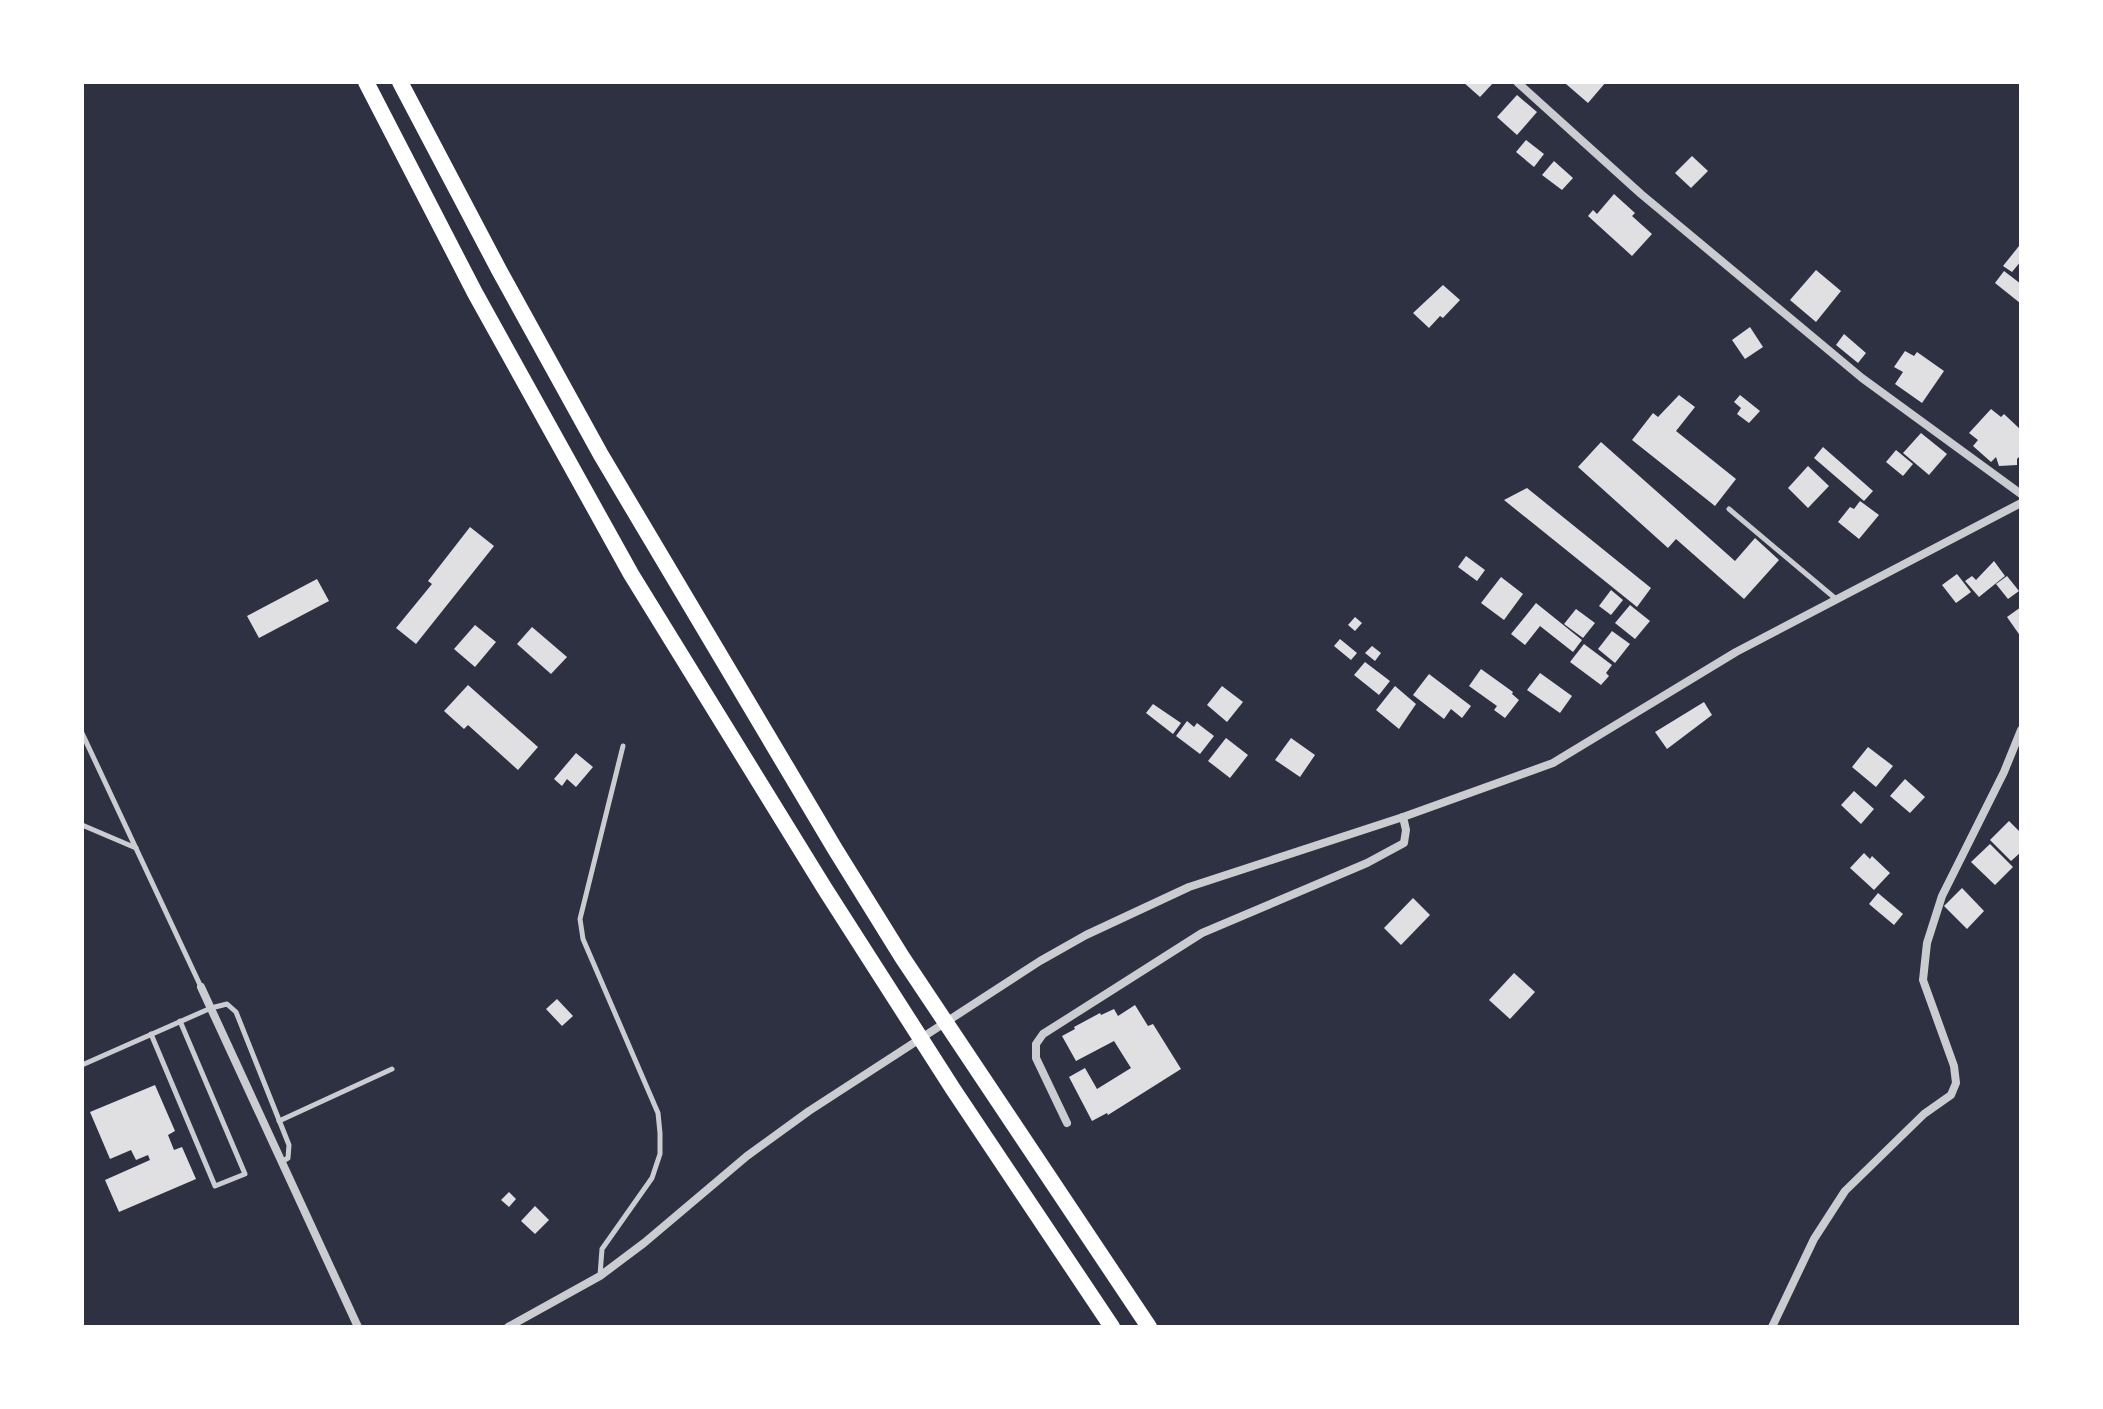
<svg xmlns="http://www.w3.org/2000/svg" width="2103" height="1409" font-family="'Fira Sans Condensed',sans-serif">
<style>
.building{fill:#e0e0e3}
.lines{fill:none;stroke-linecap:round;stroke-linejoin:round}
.service{stroke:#caccd0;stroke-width:5}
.minor{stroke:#caccd0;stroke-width:8}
.motorway{stroke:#fff;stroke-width:16}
</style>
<rect width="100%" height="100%" fill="#2d3142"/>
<!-- building -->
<g class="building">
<polygon points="1463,82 1494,82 1480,97"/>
<polygon points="1568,82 1606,82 1588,103 1566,84"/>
<polygon points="1517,95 1537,112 1517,135 1497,117"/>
<polygon points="1526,140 1544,154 1534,167 1516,152"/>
<polygon points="1692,156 1708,171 1691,188 1675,173"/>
<polygon points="1554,161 1573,178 1562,190 1542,175"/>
<polygon points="1614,194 1635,213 1632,216 1652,234 1632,256 1588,216 1593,210 1597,214"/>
<polygon points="2019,246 2021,261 2012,272 2003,266"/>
<polygon points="1816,270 1841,291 1816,322 1790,300"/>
<polygon points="2004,271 2021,284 2020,303 1995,283"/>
<polygon points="1443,285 1460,300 1443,318 1440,316 1429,328 1413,313"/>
<polygon points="1750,327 1763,347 1745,359 1732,340"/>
<polygon points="1844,334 1866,353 1858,363 1836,345"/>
<polygon points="1905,351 1914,356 1917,352 1944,371 1922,403 1895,384 1903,372 1894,367"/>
<polygon points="1679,395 1695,407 1676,431 1736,479 1715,506 1632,440 1653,413 1658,417"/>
<polygon points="1740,395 1760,411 1749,423 1737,414 1741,408 1734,402"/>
<polygon points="1991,409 2001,417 2004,414 2021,430 2021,455 2017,459 2017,465 1999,466 1996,457 1991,462 1973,446 1978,440 1969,433"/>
<polygon points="1921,433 1947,454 1929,475 1903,453"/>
<polygon points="1601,442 1735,561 1755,538 1779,560 1744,599 1676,539 1668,548 1578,467"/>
<polygon points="1823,447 1873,491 1864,501 1814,458"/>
<polygon points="1896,450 1913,464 1903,476 1886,462"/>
<polygon points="1808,466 1829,486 1808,508 1788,488"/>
<polygon points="1527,488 1651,588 1637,607 1504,500"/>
<polygon points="1860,501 1879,515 1859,539 1838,522 1850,507 1854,509"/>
<polygon points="470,527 494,546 416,644 396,628 432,584 428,581"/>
<polygon points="1466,556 1485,570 1477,581 1458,567"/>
<polygon points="1994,561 2005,576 1979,597 1965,581 1972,576 1976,580"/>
<polygon points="1957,574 1971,592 1956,603 1942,585"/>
<polygon points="2007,576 2019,591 2008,599 1996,584"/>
<polygon points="1501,577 1523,594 1504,620 1481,603"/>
<polygon points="317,579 329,601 259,638 247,616"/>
<polygon points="1611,590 1623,600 1611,615 1599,606"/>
<polygon points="1536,603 1582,640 1573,652 1540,626 1525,645 1511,634"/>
<polygon points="1630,605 1650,621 1635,639 1615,623"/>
<polygon points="2021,607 2021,637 2007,617"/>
<polygon points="1576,609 1595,623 1583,638 1564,624"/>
<polygon points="1355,617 1362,623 1355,631 1348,625"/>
<polygon points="475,625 496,642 475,667 454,649"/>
<polygon points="532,627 567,657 551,674 517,644"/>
<polygon points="1612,631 1630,644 1615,663 1598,649"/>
<polygon points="1340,639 1357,653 1351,660 1334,646"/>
<polygon points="1584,644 1612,665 1606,673 1609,676 1601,685 1570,662"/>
<polygon points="1372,646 1381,653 1375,661 1365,653"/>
<polygon points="1365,662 1390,681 1379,695 1354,675"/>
<polygon points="1481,669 1513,692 1512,694 1519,700 1505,718 1494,710 1497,706 1469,686"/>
<polygon points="1540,673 1572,696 1560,713 1527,690"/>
<polygon points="1429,674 1471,706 1462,718 1451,709 1444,719 1413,695"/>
<polygon points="468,685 538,747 518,770 468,725 464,729 444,711"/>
<polygon points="1222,686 1243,702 1227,722 1207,705"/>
<polygon points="1395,686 1416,704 1399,729 1376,710"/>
<polygon points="1704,702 1712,715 1667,749 1655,732"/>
<polygon points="1153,704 1181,723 1173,734 1146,713"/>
<polygon points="1187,721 1194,727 1197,723 1214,736 1200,754 1176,736"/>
<polygon points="1226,738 1248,755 1230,778 1208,761"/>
<polygon points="1291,738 1315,755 1300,777 1275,760"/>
<polygon points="1868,747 1893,766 1876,787 1852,767"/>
<polygon points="576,753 593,767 576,787 567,779 562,786 554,779"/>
<polygon points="1905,779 1925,797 1910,813 1890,796"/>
<polygon points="1854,791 1874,809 1861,824 1841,805"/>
<polygon points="2009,821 2021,833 2021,852 2011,861 1990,840"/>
<polygon points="1990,844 2013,867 1995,885 1971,862"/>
<polygon points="1864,853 1870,859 1872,856 1890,873 1874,890 1850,868"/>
<polygon points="1962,888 1984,911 1967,929 1944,906"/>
<polygon points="1878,893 1903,914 1894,925 1869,904"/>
<polygon points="1413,898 1430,915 1401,945 1384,928"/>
<polygon points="1514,973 1535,992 1510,1019 1489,1000"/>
<polygon points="557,999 573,1016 562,1026 546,1009"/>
<polygon points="1135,1005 1148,1026 1153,1024 1181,1069 1108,1115 1107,1113 1092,1121 1069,1077 1085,1068 1097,1089 1131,1068 1114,1041 1076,1061 1062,1036 1075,1029 1074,1027 1100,1013 1101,1015 1114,1009 1118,1016"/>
<polygon points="155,1085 175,1131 168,1135 174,1150 182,1147 196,1179 119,1212 105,1180 150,1160 148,1155 136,1160 131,1150 110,1159 90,1112"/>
<polygon points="509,1192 516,1199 509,1207 501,1200"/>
<polygon points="535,1206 549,1220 535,1234 521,1221"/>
</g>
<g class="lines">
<!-- service -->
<g class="service">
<polyline points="1729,509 1836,599"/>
<polyline points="82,733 201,987"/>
<polyline points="82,825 136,848"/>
<polyline points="151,1034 215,1186 245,1174 180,1021"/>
<polyline points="82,1065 211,1008 227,1004 236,1012 289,1145 288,1158 283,1161"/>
<polyline points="279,1121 392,1069"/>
<polyline points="600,1275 602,1249 652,1178 660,1154 660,1133 658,1113 583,939 580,919 623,746"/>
</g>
<!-- minor -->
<g class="minor">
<polyline points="1517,82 1641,194 1862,378 2021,494"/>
<polyline points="201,987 358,1327"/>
<polyline points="1067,1123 1036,1058 1036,1044 1043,1034 1202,933 1367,863 1404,843 1406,830 1403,817"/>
<polyline points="508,1327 600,1276 644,1243 747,1156 809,1111 1040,961 1086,935 1189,887 1403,817 1553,763 1736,652 2021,503"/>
<polyline points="1772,1327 1814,1239 1845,1191 1924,1114 1951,1095 1956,1083 1954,1066 1923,980 1927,943 1942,896 2004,772 2021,730"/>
</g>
<!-- motorway -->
<g class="motorway">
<polyline points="366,82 475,293 631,574 825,889 953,1089 1112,1327"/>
<polyline points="400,82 499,270 601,455 835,849 902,957 1149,1327"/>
</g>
</g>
<!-- border -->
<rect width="2103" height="1409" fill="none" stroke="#ffffff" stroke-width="168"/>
</svg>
